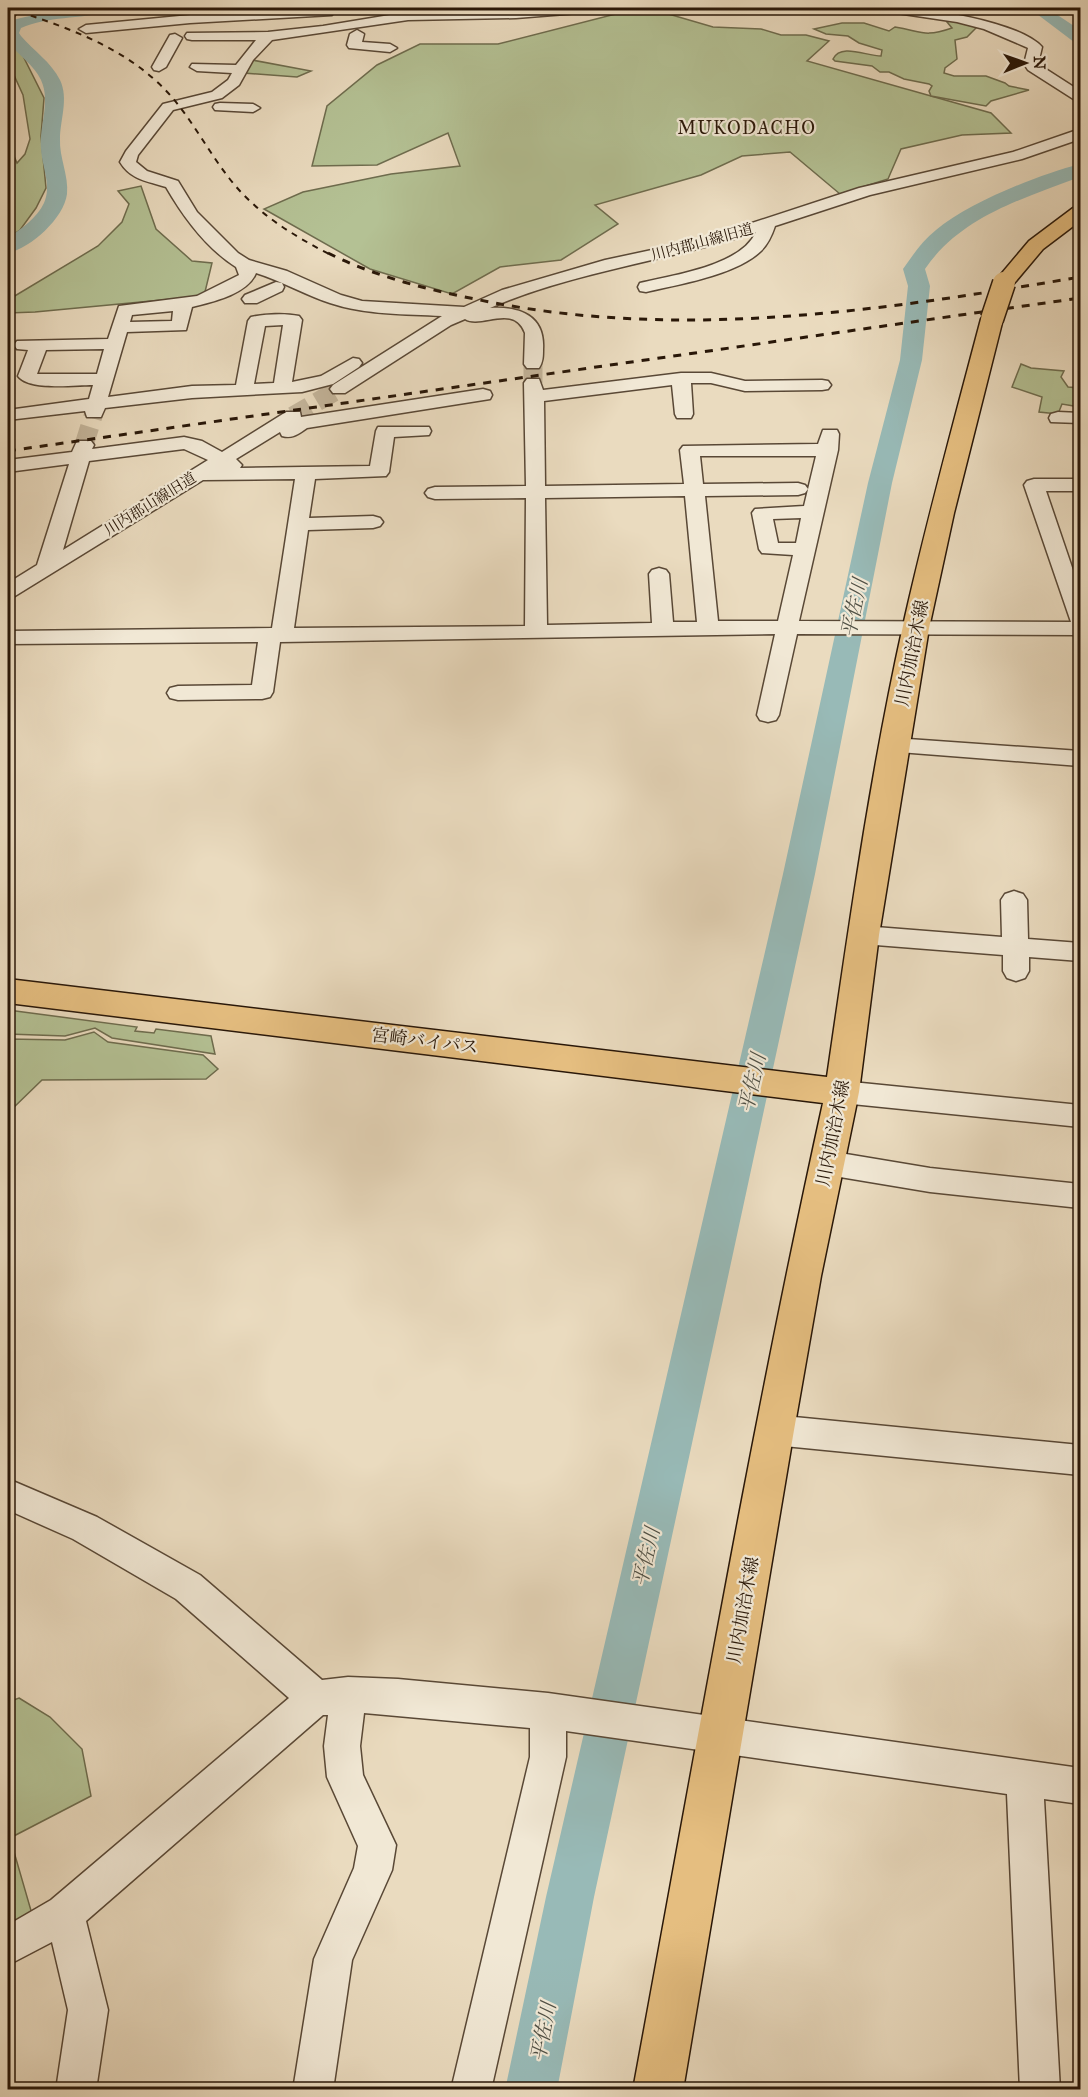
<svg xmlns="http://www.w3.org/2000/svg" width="1088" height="2097" font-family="'IM FELL Great Primer','Noto Serif JP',serif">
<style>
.green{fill:#b4c194;stroke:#6e6c4e;stroke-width:1.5}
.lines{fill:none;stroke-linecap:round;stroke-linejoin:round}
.river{fill:#98bab7;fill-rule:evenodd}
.minor-tunnel{stroke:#c3b49a;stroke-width:19;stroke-dasharray:19 9;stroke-linecap:butt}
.minor-casing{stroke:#594836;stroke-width:3}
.major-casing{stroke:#291708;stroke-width:3}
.minor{fill:#f1e8d5;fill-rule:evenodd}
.major{fill:#e5be80;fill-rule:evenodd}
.rail-far1{stroke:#291708;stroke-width:2;stroke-dasharray:6 6;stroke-linecap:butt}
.rail{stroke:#291708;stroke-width:3;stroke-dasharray:8 8;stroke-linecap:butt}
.major-bridge-casing{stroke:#291708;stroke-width:25;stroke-linecap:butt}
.major-bridge{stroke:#e5be80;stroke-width:22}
.labels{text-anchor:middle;stroke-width:4.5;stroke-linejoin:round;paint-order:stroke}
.far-street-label{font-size:15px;fill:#291708;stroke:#f1e8d5}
.far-quarter-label{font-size:18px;letter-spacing:1.5px;fill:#291708;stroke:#f1e8d5}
.street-label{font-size:18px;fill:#291708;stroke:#f1e8d5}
.water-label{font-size:20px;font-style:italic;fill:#505045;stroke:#f1e8d5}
</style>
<rect width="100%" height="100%" fill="#eadbbf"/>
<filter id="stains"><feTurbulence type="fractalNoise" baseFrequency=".00333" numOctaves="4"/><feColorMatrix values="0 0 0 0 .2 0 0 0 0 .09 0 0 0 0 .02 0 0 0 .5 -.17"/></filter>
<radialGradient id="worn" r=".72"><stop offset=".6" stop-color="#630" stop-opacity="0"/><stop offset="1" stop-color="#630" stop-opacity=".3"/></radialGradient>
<!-- green -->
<g class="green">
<polygon points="639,8 648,8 713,27 761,29 781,35 806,35 829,41 807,61 991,113 1011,133 962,135 901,149 888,179 840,194 790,152 742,156 701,175 595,205 618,224 561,260 500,267 452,294 370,269 264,209 303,192 391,174 460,166 448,133 377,165 312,166 327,106 377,65 420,44 498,44"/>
<path d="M955 19 979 25 967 37 955 40 957 59 945 68 944 73 954 76H986L1005 83 1009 86 1029 90 991 101 986 106 931 96 929 91 932 86 929 84 904 79 889 72H880L872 66 835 61 833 59C841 43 866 56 881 56L882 50 859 43 848 36 826 34 814 29 842 23H864L889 31 895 27C922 31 923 38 952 28L947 22Z"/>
<polygon points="8,39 23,56 44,98 41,136 46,188 36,208 20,230 8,238 8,142 17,163 25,154 30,139 23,95 8,62"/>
<polygon points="252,60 311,71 297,77 244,73"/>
<polygon points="141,186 156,229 192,261 212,263 204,296 35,312 8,313 8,300 98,246 122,222 129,204 118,191"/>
<polygon points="1021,364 1031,368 1064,371 1061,377 1068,387 1080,388 1080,407 1062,404 1058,414 1039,412 1042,397 1012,387"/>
<polygon points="8,1010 137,1027 135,1031 154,1033 156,1029 211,1036 215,1054 112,1038 95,1028 65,1036 8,1034"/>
<polygon points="94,1032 108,1042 203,1055 218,1069 206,1079 42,1080 10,1111 8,1111 8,1039 65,1040"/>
<polygon points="19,1698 50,1717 82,1749 91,1796 10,1838 32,1914 8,1925 8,1702"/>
</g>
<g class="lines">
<!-- river -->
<g class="river">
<path d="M64 8H110L108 12C80 19 48 16 21 28L19 33 21 36C34 51 51 62 60 80 69 99 60 120 60 139 59 157 69 176 67 194 64 218 31 248 8 253V238C21 229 37 218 44 203 52 186 42 167 41 149 39 126 51 102 41 80 34 65 18 55 8 42V21Z"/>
<polygon points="1029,8 1047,8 1080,30 1080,43 1074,42"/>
<path d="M1080 164V177C1024 198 960 217 925 269L930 286 922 360 892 483 815 874 594 1897 557 2090H505L546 1897 783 874 868 483 900 360 908 286 903 269C913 255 922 241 936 230 970 202 1038 175 1080 164Z"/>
</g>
<!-- minor-tunnel -->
<g class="minor-tunnel">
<polyline points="533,364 533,383"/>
<polyline points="293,416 339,389"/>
<polyline points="84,445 94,413"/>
</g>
<defs>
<g id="minor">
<polygon points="8,8 22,8 13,17 8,18"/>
<polygon points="327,8 334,12 332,15 190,23 86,33 79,29 86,25 190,15"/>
<path d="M547 8H598L591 12 516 18 408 20 272 40 253 60 239 85 222 98 173 110 138 155 136 162 147 171 178 181 197 212 238 253 249 260 287 271 341 295 362 301 464 307 502 290 605 260 703 239 859 188 1013 152 1080 129V139L1022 159 870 195 775 226C772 235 768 244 761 251 736 275 680 284 646 292L640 291 638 287 640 283C673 275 741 266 756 232 669 261 575 271 490 308 520 306 545 316 543 349 543 356 543 362 539 368H527L524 364 525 333C514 303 481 329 465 319L451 325 345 393H333L330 389 333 385 442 316C405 314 366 315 330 303 305 295 282 281 256 273 248 294 212 302 192 307L186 330 127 332 108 397 192 386 236 385 248 321 251 317C265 314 285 313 299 316L302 320 292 382 321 376 353 358 359 359 362 363 359 367 333 384 302 392 192 398 105 408 101 417H87L85 411 8 420V410L89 399 93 385C75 385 29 391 18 376L28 350 17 349 14 345 17 341 108 339 119 306 197 296 239 275 236 267C206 248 184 218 166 187 147 181 131 180 120 162L126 151 163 104 212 92 228 80 232 73 197 71 190 67 192 64 236 65 256 40H192L187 39 185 36 187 33 268 32 323 26 408 12ZM173 311 172 321 130 322 132 315ZM283 325 274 383 254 384 265 326ZM104 349 97 374H37L46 350Z"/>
<path d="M883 8C916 4 1021 22 1042 47L1038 64 1080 91V101L1075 100 1028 70 1024 64 1028 48 1026 47 984 29 957 22 890 12Z"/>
<polygon points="357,30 364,34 362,42 390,44 397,48 390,52 349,48 347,45 350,34"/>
<polygon points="175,34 182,38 166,67 159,71 154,70 152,67 170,35"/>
<polygon points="220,103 253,104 260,108 253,112 215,110 213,107 215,104"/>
<polygon points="276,282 282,283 284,287 282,291 257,303 245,303 242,299 245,295"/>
<path d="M681 373H711L745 381 822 380 828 381 831 385 828 389 822 390 745 391 711 383H691L693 414 691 418H677L675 414 672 385 544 401 545 486 684 484 680 450 683 446 818 444 823 430H837L839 434 838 450 799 621 1071 622 1024 485 1027 481 1034 479H1080V491H1046L1080 591V635L797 634 779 715 776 720 768 722 760 720 757 715 775 634 280 642 273 692 270 697 262 699 178 700 170 698 167 693 170 688 178 686 252 685 258 642 8 644V631L272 628 295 479 203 480 15 596 8 598V583L37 565 69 464 8 472V460L72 452 77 441H91L94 445 92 449 184 437 202 441 222 452 286 412H300L301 417 483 389 490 391 492 395 490 399 307 428C298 434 293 439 282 436L280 432 236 459 242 465 240 468 370 466 376 431 378 427H429L431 431 429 435 394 437 389 472 386 476 315 479 309 518 373 516 380 518 383 522 380 526 373 528 308 530 294 628 525 626 526 498 435 499 428 497 425 493 428 489 435 487 526 486 524 383 527 379H539L543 390ZM184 449 208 460 63 550 89 461ZM700 456H816L804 506 755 509 752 513 759 549 762 553 793 555 778 621H718L705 496 798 495 805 493 808 489 805 485 798 483 703 484ZM685 496 697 622H673L669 574 666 570 659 568 652 570 649 574 652 623 547 625 545 498ZM801 518 796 543H778L773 519Z"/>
<polygon points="1058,412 1080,413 1080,423 1051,422 1049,418 1051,414"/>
<polygon points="894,738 1080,751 1080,766 886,751 882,746 886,741"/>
<polygon points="1014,891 1023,894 1027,900 1028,939 1080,943 1080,961 1029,957 1029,971 1025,978 1016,981 1007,978 1003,971 1003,955 863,944 854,942 850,935 854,928 863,926 1002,937 1001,900 1005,894"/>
<polygon points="842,1081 1080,1105 1080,1127 842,1103 832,1100 828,1092 832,1084"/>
<polygon points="828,1151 930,1168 1080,1184 1080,1208 930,1192 828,1175 818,1171 814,1163 818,1155"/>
<polygon points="774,1415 1080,1445 1080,1475 774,1445 763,1440 758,1430 763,1420"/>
<polygon points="8,1479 97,1517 200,1575 322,1680 348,1677 398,1679 548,1693 1080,1768 1080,1804 1044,1799 1060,2090 1020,2090 1007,1794 566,1731 566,1757 491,2090 451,2090 530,1757 530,1728 364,1713 360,1746 363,1775 396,1845 392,1870 352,1960 333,2090 293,2090 314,1959 354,1868 358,1846 327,1777 324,1746 328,1715 323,1715 86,1921 108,2010 96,2090 56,2090 68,2010 52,1942 8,1965 8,1925 51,1900 289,1698 176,1599 73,1539 8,1510"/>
</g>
<g id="major">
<polygon points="1080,206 1080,221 1043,249 1011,287 1004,289 997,287 994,283 997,279 1029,241 1073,208"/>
<path d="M992 313 1000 314 1003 319 954 513 929 628 879 935 859 1092 821 1276 794 1430 683 2090H633C694 1760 751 1430 823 1103L8 1003V979L827 1077C849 926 870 775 903 626 926 523 954 421 981 319L984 314Z"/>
</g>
</defs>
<!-- minor casing -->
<use href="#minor" class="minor-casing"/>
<!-- major casing -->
<use href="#major" class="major-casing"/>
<!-- minor -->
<use href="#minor" class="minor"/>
<!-- major -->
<use href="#major" class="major"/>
<!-- rail-far1 -->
<path class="rail-far1" d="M8 8C60 25 114 43 155 80 186 107 204 146 229 178 256 213 292 235 331 255"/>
<!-- rail -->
<g class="rail">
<path d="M328 253C374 276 425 289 475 299 676 342 880 311 1080 277"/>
<polyline points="8,451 1080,298"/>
</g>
<defs>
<polyline id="major-bridge" points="992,319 1004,283"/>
</defs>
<!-- major-bridge casing -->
<use href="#major-bridge" class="major-bridge-casing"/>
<!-- major-bridge -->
<use href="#major-bridge" class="major-bridge"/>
</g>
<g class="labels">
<!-- far-street labels -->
<g class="far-street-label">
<text transform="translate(702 242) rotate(-15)" y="5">川内郡山線旧道</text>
<text transform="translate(150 504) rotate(-32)" y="5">川内郡山線旧道</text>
</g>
<!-- far-quarter labels -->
<g class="far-quarter-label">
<text x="747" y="134">MUKODACHO</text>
</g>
<!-- street labels -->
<g class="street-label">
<text transform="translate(912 653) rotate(-79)" y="6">川内加治木線</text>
<text transform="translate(425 1041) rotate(7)" y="6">宮崎バイパス</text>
<text transform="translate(833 1133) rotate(-79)" y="6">川内加治木線</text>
<text transform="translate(743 1610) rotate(-80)" y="6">川内加治木線</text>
</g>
<!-- water labels -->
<g class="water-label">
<text transform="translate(854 608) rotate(-78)" y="7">平佐川</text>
<text transform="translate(752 1083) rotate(-77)" y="7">平佐川</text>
<text transform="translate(646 1557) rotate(-77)" y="7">平佐川</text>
<text transform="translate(543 2032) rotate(-79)" y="7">平佐川</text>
</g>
</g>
<!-- margin -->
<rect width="1088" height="2097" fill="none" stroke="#eadbbf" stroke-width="30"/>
<rect x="9" y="9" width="1070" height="2079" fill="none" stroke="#291708" stroke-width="3"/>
<rect x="15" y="15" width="1058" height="2067" fill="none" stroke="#291708" stroke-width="1.5"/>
<!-- north arrow -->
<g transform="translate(1025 63) rotate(89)" stroke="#f1e8d5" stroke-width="4.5" paint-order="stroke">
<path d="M0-4.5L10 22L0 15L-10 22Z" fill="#291708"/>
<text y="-9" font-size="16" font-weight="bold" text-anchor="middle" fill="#291708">N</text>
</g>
<rect width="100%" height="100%" filter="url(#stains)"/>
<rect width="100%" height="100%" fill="url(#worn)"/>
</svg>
